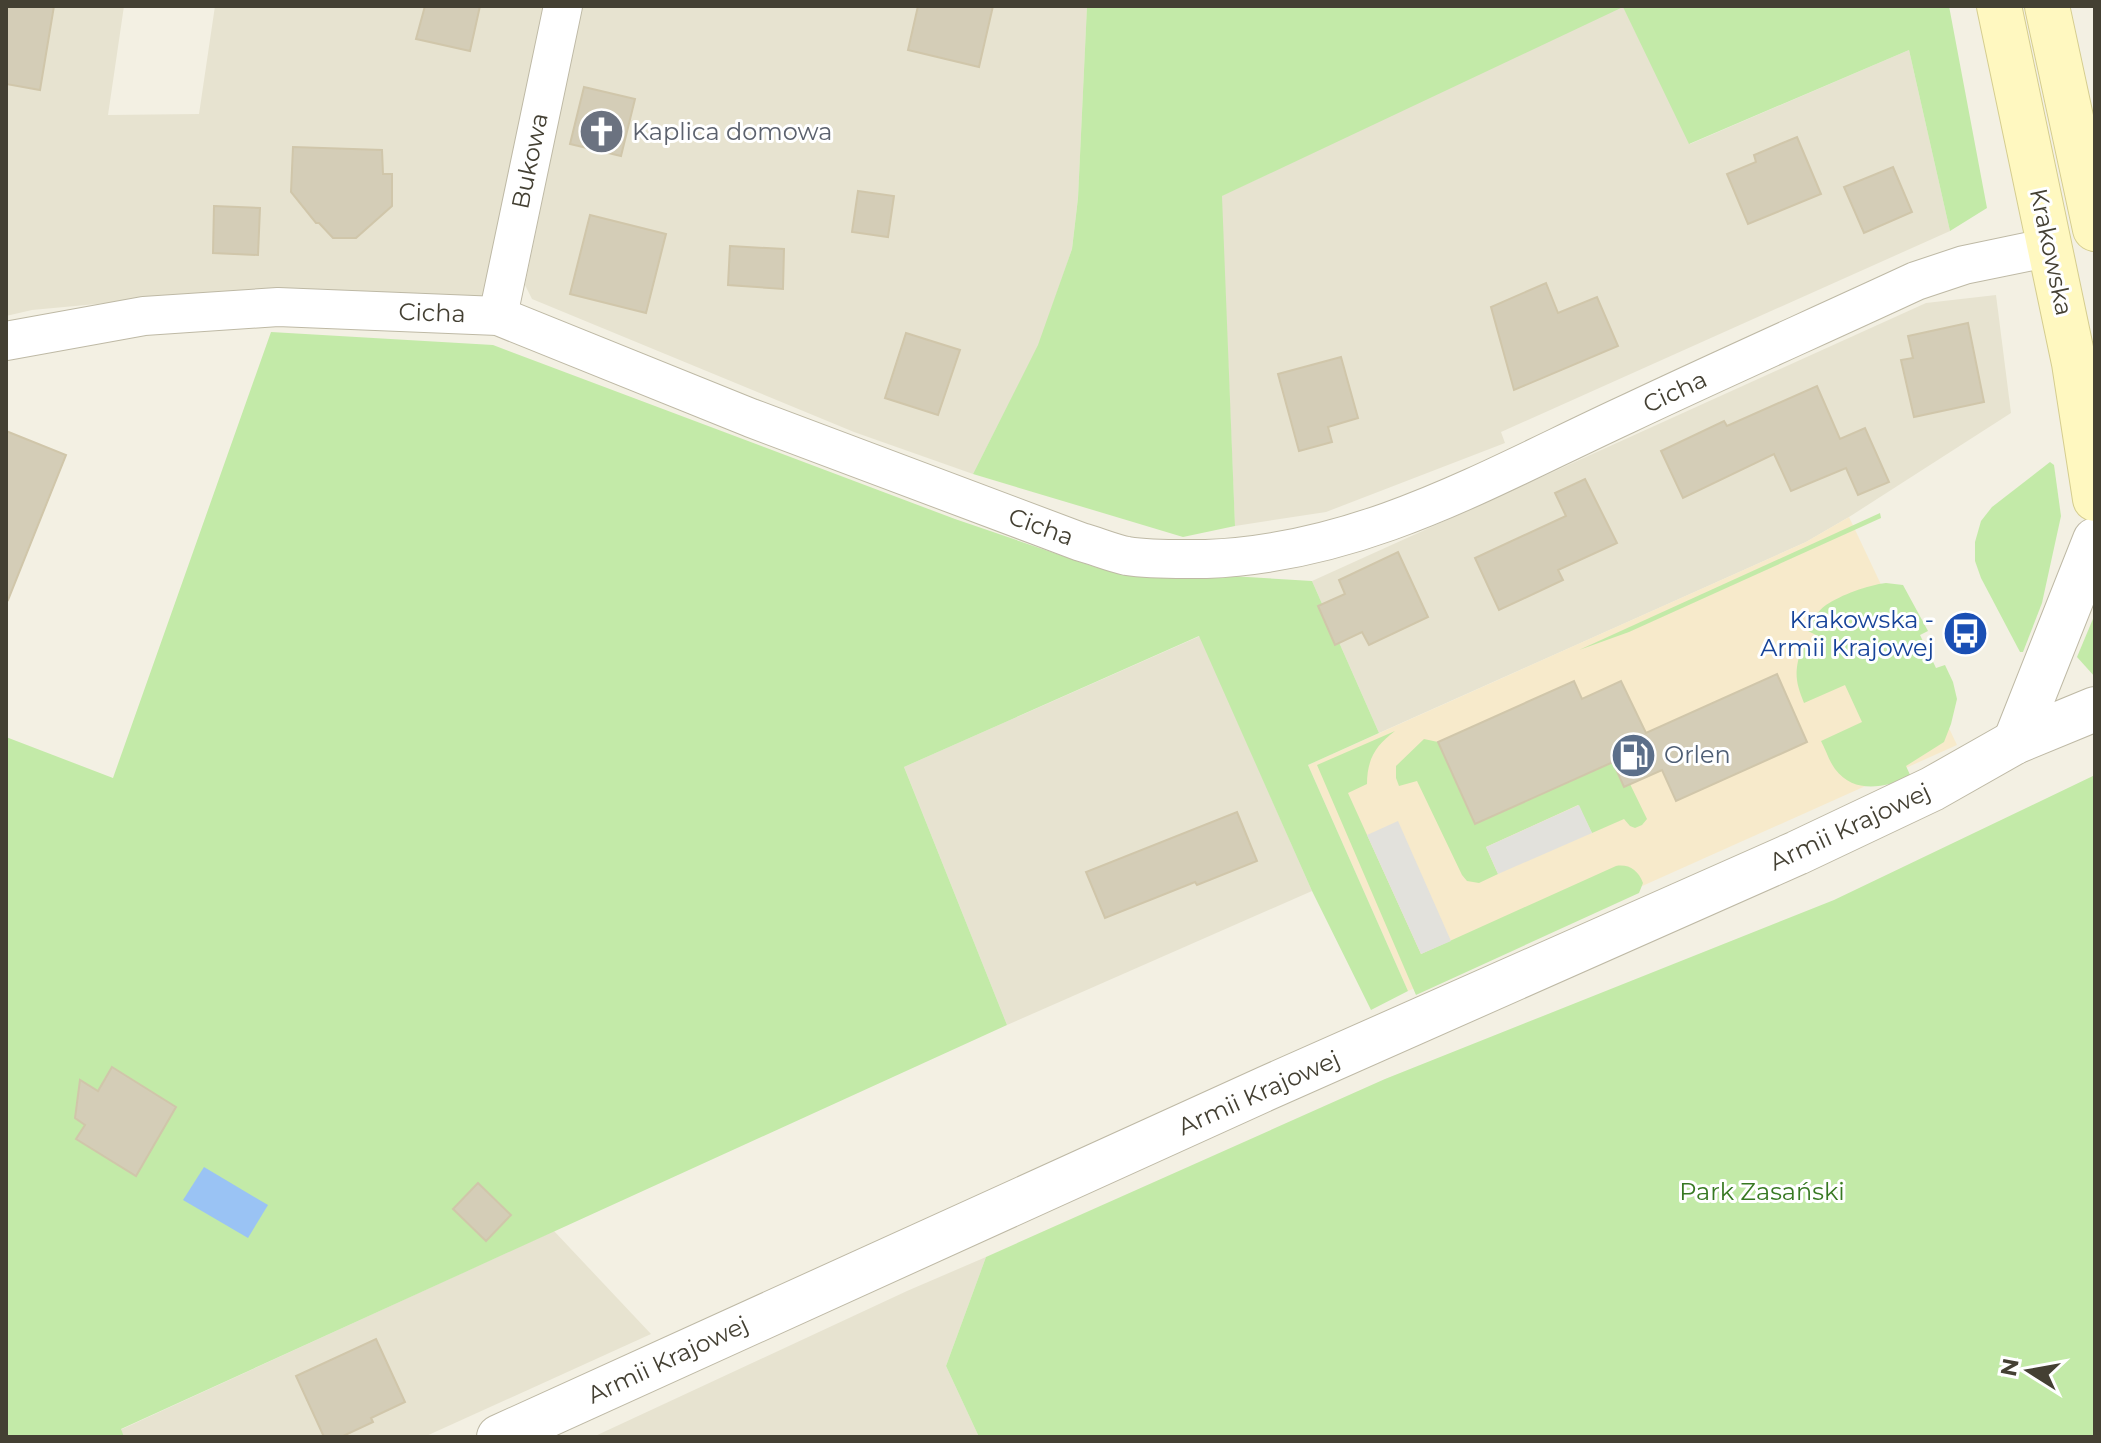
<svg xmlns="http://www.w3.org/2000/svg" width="2101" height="1443" font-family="Montserrat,sans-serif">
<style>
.residential{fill:#e7e3d0}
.commercial{fill:#f7eacb}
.green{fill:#c3eaa8}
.parking{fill:#e2e1dc}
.water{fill:#9ac3f4}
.building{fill:#d4cdb7;stroke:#d0c6aa;stroke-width:2}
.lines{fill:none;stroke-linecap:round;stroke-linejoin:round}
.minor-casing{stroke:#beb9a5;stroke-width:40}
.tertiary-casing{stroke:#beb9a5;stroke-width:46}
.secondary-casing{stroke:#d5cd8f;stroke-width:46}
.minor{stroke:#fff;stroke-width:38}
.tertiary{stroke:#fff;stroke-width:44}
.secondary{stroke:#fff8c0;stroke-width:44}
.labels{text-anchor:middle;stroke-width:6;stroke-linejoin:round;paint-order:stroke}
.worship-label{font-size:24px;fill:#5b616d;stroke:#fff;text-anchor:start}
.street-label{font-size:24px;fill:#444033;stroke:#fff}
.transit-label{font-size:24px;fill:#164399;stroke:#fff;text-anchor:end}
.service-label{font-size:24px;fill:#4e5e75;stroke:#fff;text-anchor:start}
.park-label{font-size:24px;fill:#387923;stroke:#fff}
</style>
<rect width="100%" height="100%" fill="#f3f0e3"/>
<!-- residential -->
<g class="residential">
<polygon points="6,6 124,6 108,115 199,114 215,6 546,6 482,300 204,294 32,310 6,316"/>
<polygon points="582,6 1087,6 1078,198 1072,249 1039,345 973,474 854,432 532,299 525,285"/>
<polygon points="1623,6 1690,144 1909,50 1950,231 1501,432 1505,443 1326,512 1235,526 1221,196"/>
<polygon points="1996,295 2011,413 1849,517 1806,542 1379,733 1312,581 1926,303"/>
<polygon points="1200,636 1312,891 1007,1025 904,767"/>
<polygon points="554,1231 651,1334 424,1437 124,1437 120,1430"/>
<polygon points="986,1257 946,1366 979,1437 593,1437 907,1291"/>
</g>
<!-- commercial -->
<polygon class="commercial" points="1849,517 1957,745 1408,991 1308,765 1806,542"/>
<!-- green -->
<g class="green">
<polygon points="1087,6 1949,6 1987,208 1950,231 1909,50 1689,144 1623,7 1222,196 1235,526 1183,537 973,474 1038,345 1072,249 1078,198"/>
<polygon points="271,332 493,345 955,519 1098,568 1312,581 1379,733 1308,765 1408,991 1371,1010 1312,891 1199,636 904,767 1007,1025 121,1429 124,1437 6,1437 6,737 113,778"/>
<polygon points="2050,462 2054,465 2061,516 2042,603 2023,652 2020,652 1981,578 1975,561 1975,542 1981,521 1992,507"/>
<polygon points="1880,513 1881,518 1629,632 1579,650"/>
<path d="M1886 583 1903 585 1928 631 1920 635 1936 668 1945 665 1953 682 1957 699 1951 724 1944 742 1906 766 1911 777C1885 787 1855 795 1835 769 1829 761 1826 750 1821 741L1862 722 1845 685 1804 703C1795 681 1794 671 1802 647L1811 650 1816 635 1808 631C1812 622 1817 611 1826 605 1841 595 1868 585 1886 583Z"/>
<polygon points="2095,614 2095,677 2077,657"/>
<path d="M1395 731C1376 745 1367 759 1367 784L1348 793 1421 954 1616 866C1629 864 1638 870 1643 883L1639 893 1416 995 1317 765Z"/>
<polygon points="1424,739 1438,742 1475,824 1613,762 1624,787 1630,784 1647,819 1642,825 1635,828 1630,826 1624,819 1592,833 1578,805 1486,847 1498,874 1479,883 1467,881 1462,875 1417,781 1399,786 1396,778 1396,766"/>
<polygon points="2095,775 2095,1437 979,1437 946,1366 986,1257 1385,1079 1834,900"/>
</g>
<!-- parking -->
<g class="parking">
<polygon points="1579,805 1592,833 1498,874 1486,847"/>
<polygon points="1398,821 1451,941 1421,954 1367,835"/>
</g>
<!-- water -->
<polygon class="water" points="204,1167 268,1205 248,1238 183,1200"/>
<!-- building -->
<g class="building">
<polygon points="6,6 54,6 40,90 6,84"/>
<polygon points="425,6 480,6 470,51 416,39"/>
<polygon points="918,6 993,6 979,67 908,50"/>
<polygon points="584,87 635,99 621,156 570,144"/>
<polygon points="1797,137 1821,194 1748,224 1727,174 1756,162 1754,155"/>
<polygon points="293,147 382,150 383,174 392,174 392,206 356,238 333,238 319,223 316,223 291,192"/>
<polygon points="1893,167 1912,212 1864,233 1844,187"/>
<polygon points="858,191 894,196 888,237 852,232"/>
<polygon points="214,206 260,208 258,255 213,253"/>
<polygon points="590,215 666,234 646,313 570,294"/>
<polygon points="730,246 784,249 783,289 728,285"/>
<polygon points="1546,283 1558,313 1597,297 1618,346 1514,390 1491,307"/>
<polygon points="1968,323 1984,402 1914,417 1901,360 1913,358 1908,336"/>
<polygon points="906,333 960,350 938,415 885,398"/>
<polygon points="1341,357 1358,418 1328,427 1332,442 1299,451 1278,374"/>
<polygon points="1817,386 1840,439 1865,428 1889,482 1858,495 1846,468 1791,491 1774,454 1683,498 1661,451 1724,421 1727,426"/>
<polygon points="6,431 66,455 8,600 6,599"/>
<polygon points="1585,479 1617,543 1558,570 1563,580 1499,610 1475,558 1566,516 1555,493"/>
<polygon points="1398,552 1428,617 1369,645 1362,632 1335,645 1318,606 1345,594 1339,580"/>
<polygon points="1777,674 1807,742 1676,801 1662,770 1624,787 1613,762 1475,824 1438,742 1574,681 1582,699 1621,681 1646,733"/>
<polygon points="1237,812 1257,861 1197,885 1195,882 1105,918 1086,872"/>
<polygon points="112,1067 176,1107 136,1176 76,1139 85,1125 75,1118 80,1080 98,1091"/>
<polygon points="478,1183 511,1215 486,1241 453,1209"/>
<polygon points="376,1339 405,1402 371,1418 373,1422 341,1437 324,1437 296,1376"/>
</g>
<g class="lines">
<defs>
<g id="minor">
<polyline points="498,316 563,6"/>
<path d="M6 341 144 316 278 307 498 316 751 418 1081 542C1096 546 1112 553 1127 556 1153 560 1180 559 1206 559 1362 553 1487 479 1625 415 1722 369 1819 326 1916 281L1964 265 2051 247"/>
</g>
<g id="tertiary">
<polyline points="2015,742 2095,540"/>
<polyline points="499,1437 1267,1088 1797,853 1932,789 2015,742 2095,709"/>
</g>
<g id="secondary">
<polyline points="1999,6 2074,363 2095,499"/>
<polyline points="2047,6 2095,229"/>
</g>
</defs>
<!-- minor casing -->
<use href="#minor" class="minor-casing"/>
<!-- tertiary casing -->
<use href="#tertiary" class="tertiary-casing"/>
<!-- secondary casing -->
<use href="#secondary" class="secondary-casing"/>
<!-- minor -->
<use href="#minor" class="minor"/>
<!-- tertiary -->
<use href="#tertiary" class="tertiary"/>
<!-- secondary -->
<use href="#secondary" class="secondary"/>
</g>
<!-- icons -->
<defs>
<symbol id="church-disc" viewBox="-11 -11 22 22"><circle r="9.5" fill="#6b7280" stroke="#fff"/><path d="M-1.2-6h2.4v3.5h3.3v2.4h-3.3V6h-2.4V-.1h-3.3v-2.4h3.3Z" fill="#fff"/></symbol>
<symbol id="bus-disc" viewBox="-11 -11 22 22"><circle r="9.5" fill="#1a4fb4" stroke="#fff"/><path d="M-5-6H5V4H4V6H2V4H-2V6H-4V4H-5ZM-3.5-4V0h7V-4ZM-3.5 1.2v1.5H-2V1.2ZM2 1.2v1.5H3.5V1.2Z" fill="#fff"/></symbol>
<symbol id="fuel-disc" viewBox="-11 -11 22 22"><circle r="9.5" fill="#5c6f8a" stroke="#fff"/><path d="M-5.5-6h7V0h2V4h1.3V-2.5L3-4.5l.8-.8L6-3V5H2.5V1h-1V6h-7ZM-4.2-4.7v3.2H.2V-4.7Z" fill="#fff"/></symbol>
</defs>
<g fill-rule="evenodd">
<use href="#church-disc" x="576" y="106" width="51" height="51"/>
<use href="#bus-disc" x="1940" y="608" width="51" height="51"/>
<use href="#fuel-disc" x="1608" y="730" width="51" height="51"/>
</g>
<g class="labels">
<!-- worship labels -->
<g class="worship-label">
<text x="632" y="140">Kaplica domowa</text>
</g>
<!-- street labels -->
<g class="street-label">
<text transform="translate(530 161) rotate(-78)" y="8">Bukowa</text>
<text transform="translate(2051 252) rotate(78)" y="8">Krakowska</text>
<text transform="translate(432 313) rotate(2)" y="8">Cicha</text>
<text transform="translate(1675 392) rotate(-25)" y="8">Cicha</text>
<text transform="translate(1041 527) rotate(20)" y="8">Cicha</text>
<text transform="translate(1850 827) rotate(-25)" y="8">Armii Krajowej</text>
<text transform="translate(1259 1093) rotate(-24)" y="8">Armii Krajowej</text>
<text transform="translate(668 1360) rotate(-25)" y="8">Armii Krajowej</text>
</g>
<!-- transit labels -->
<g class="transit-label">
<text x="1934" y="628">Krakowska -<tspan x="1934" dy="28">Armii Krajowej</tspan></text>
</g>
<!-- service labels -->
<g class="service-label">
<text x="1664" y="763">Orlen</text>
</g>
<!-- park labels -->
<g class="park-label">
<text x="1762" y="1200">Park Zasański</text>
</g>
</g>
<!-- border -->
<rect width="2101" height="1443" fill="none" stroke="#444033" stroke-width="16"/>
<!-- north arrow -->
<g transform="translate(2029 1371) rotate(281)" stroke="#ffffff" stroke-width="6" paint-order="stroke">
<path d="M0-6L14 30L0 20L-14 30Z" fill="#444033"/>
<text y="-12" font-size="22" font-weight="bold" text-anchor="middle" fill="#444033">N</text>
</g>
</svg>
